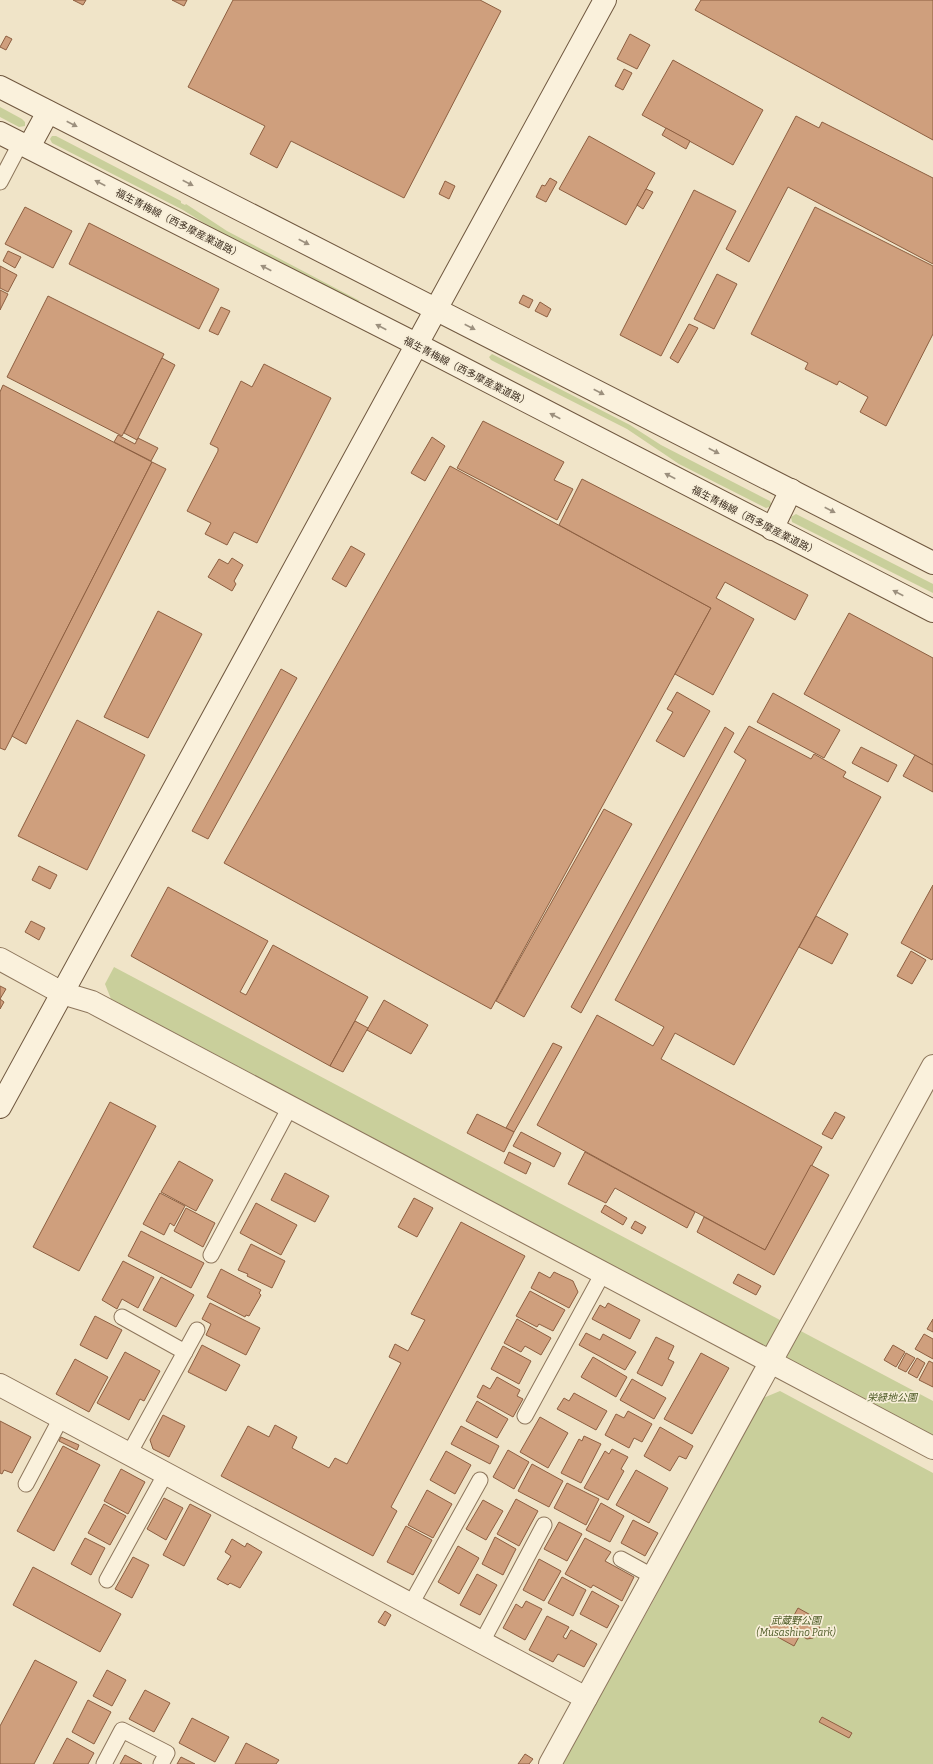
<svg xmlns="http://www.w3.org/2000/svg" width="933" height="1764" font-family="Bitter,'Noto Sans JP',serif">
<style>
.green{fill:#c9cf9b}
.building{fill:#cf9f7d;stroke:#8d5f41}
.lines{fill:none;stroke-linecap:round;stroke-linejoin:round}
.lane-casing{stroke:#8d765c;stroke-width:17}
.street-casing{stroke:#8d765c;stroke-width:24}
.secondary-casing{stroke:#6f573f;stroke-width:24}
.lane{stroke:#faf1dc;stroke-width:15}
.street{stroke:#faf1dc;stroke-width:22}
.secondary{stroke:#faf1dc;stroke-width:22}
.oneway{fill:#9c907e}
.labels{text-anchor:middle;stroke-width:3.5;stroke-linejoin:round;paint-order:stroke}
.street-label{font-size:10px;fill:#3d2e20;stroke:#f7eed8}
.park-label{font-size:10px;font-style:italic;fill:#4d5a26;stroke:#f7eed8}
</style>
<rect width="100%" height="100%" fill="#f0e4c8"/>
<!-- green -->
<g class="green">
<polygon points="0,107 22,119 25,122 25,126 19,127 0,117"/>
<polygon points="52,136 56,136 181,201 181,203 185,205 186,204 227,231 360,301 357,302 223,235 183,210 52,143 50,139"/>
<polygon points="492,354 630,425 661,445 770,501 772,506 766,508 679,464 627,429 491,360 489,357"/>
<polygon points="796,514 933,584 933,593 792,522 791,517"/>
<polygon points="114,967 933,1401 933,1436 111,999 105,984"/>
<polygon points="780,1391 933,1473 933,1764 562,1764 651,1605 761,1399"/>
</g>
<!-- building -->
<g class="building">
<polygon points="73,0 86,0 83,5"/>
<polygon points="172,0 187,0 184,6"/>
<polygon points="233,0 480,0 501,11 404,198 291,141 277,168 250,154 265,126 188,87"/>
<polygon points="701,0 933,0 933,140 695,10"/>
<polygon points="630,34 650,45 637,69 617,59"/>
<polygon points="6,36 12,39 6,50 0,47"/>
<polygon points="673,60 763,110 733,165 642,115"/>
<polygon points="624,69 632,73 623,90 615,86"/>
<polygon points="796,116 819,128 822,122 933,178 933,264 788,187 749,262 726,249"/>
<polygon points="666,128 690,141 686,149 662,135"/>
<polygon points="589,136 655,173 626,225 559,189"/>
<polygon points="550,178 557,182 546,202 536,197 542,185 545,186"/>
<polygon points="445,181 455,186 449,199 439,194"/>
<polygon points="646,189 653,192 643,209 637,205"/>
<polygon points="694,190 736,211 661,356 620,335"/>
<polygon points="25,207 72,231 53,268 5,244"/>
<polygon points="815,207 933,266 933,334 886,426 860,412 868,397 839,381 837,385 805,369 808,363 751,334"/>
<polygon points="89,223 219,289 199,329 69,264"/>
<polygon points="8,251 21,257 15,268 3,261"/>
<polygon points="0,266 17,275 8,292 0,288"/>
<polygon points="717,274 737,284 714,329 694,319"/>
<polygon points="0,290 8,294 0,310"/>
<polygon points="523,295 533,300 529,308 519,303"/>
<polygon points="48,296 164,354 122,436 7,377"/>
<polygon points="540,302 551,309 547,317 535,311"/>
<polygon points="221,307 230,311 218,335 209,331"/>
<polygon points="689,324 698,328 678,363 670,358"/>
<polygon points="162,358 175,365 137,440 124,433"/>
<polygon points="264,364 331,398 257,543 234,532 227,545 205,534 211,523 187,511 218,451 218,448 210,444 241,381 252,387"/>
<polygon points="3,385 152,462 5,750 0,748 0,392"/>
<polygon points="483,421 564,462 554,480 573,489 557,520 457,468"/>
<polygon points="118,435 135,444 138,438 158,448 151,461 114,442"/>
<polygon points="432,437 445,446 425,481 411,473"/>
<polygon points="152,462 166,469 26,744 12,736"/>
<polygon points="450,466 711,608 491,1009 224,863"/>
<polygon points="582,479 808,595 795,620 725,582 716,598 754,619 713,695 675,674 711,608 559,525"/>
<polygon points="351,546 365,554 346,587 332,579"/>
<polygon points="232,558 243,565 234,581 236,584 232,591 208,577 219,559 228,564"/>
<polygon points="158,611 202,634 148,738 104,717"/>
<polygon points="849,613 933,658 933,765 804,694"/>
<polygon points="281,669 297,678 208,839 192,831"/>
<polygon points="677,692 710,711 684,757 656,741 673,712 667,709"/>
<polygon points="773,693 840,730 824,758 757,722"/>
<polygon points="77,720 145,755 87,870 18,836"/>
<polygon points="749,726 811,759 814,754 846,772 843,777 881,797 734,1065 675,1033 661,1059 822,1147 765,1250 537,1125 597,1015 653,1046 664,1027 615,1000 746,760 734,752"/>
<polygon points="725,727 734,733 581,1013 571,1007"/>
<polygon points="861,747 897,765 888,782 852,763"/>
<polygon points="915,755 933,765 933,792 903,776"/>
<polygon points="604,809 632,824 524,1017 496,1001"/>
<polygon points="39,866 57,875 50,889 32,880"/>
<polygon points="933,885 933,958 932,960 901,943"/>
<polygon points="168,887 268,941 240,992 246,995 273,945 368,997 330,1066 131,956"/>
<polygon points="816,916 848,934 832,964 799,947"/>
<polygon points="31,921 45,928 39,940 25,932"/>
<polygon points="911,951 926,960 912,984 897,976"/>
<polygon points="0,986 6,989 0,999 4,1002 0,1009"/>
<polygon points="384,1000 428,1025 411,1054 367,1030"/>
<polygon points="355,1021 368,1028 343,1072 330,1066"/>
<polygon points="553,1043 562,1047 514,1132 506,1128"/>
<polygon points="110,1102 156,1126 79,1271 33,1247"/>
<polygon points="835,1112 845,1117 832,1139 822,1134"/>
<polygon points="477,1114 514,1132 504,1152 467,1133"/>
<polygon points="521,1132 561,1153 554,1167 513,1146"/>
<polygon points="509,1152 531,1163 526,1174 504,1163"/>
<polygon points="585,1152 695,1212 687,1228 615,1188 606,1203 568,1184"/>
<polygon points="179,1161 213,1180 196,1211 161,1192"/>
<polygon points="811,1165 829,1175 774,1275 697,1232 704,1217 765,1250"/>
<polygon points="285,1173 329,1196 315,1222 271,1200"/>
<polygon points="160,1193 185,1206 174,1226 170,1223 164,1235 143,1224"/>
<polygon points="414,1198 433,1208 417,1237 398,1227"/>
<polygon points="256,1203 297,1225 281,1255 240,1233"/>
<polygon points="605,1205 627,1218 623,1225 601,1212"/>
<polygon points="186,1208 215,1223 203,1247 174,1231"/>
<polygon points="635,1221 646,1227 642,1234 631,1228"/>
<polygon points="461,1222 525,1256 391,1507 397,1511 373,1556 221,1476 248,1426 269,1437 275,1425 297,1437 292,1448 329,1468 335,1458 347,1464 401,1363 389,1357 395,1344 408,1351 425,1320 411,1314"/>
<polygon points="141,1231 204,1263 191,1288 128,1256"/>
<polygon points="251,1244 285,1261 272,1288 247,1276 248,1274 238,1270"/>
<polygon points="123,1261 154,1277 138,1308 122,1299 117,1309 102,1300"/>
<polygon points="221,1269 261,1290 259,1293 261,1295 249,1316 246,1315 245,1317 207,1297"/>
<polygon points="539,1272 550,1278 554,1272 573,1281 578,1292 569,1308 531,1288"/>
<polygon points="738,1274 761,1286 756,1295 733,1283"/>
<polygon points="161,1277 194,1295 176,1327 143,1310"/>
<polygon points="530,1291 565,1310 553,1331 539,1324 537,1327 516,1316"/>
<polygon points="210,1303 260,1328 246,1355 206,1335 211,1324 202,1319"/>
<polygon points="608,1303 640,1320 630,1339 592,1319 600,1305 605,1308"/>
<polygon points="95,1316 122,1330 107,1359 80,1345"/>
<polygon points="517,1319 551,1338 541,1355 525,1346 521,1352 504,1343"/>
<polygon points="933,1319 933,1332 927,1329"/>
<polygon points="586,1333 600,1340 603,1334 636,1352 625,1370 579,1345"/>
<polygon points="924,1334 933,1339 933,1359 915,1349"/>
<polygon points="656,1337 674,1346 668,1359 674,1362 662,1386 637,1373"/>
<polygon points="202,1345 240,1365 226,1391 188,1372"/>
<polygon points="893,1345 905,1352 896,1367 884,1360"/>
<polygon points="503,1346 531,1361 519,1384 491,1369"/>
<polygon points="125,1352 160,1371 144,1401 140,1399 129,1420 97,1403"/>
<polygon points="701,1353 729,1368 692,1434 664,1419"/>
<polygon points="906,1353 915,1358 906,1372 898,1368"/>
<polygon points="593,1357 627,1377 616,1397 581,1377"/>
<polygon points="917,1358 925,1363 917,1378 908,1373"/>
<polygon points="75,1359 108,1377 89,1412 56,1394"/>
<polygon points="929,1361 933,1363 933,1387 919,1380"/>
<polygon points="497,1377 520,1390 517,1396 523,1399 513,1417 477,1397 483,1385 490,1389"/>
<polygon points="632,1379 666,1398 654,1419 620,1400"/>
<polygon points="574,1393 607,1411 596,1430 557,1409 564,1398 569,1401"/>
<polygon points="477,1401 508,1419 497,1438 466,1421"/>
<polygon points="628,1411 652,1424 642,1442 634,1438 629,1448 605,1435 616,1414 624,1418"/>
<polygon points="163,1415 185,1426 169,1457 153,1449 150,1440"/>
<polygon points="540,1417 568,1433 548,1468 520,1452"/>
<polygon points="0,1421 31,1437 12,1473 4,1470 2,1474 0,1473"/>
<polygon points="461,1426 499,1446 490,1464 451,1444"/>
<polygon points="660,1427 693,1446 686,1459 679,1456 670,1471 644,1456"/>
<polygon points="584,1436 601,1444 581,1483 561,1473 579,1439 582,1441"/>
<polygon points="61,1437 79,1445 77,1450 59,1441"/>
<polygon points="63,1446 100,1465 54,1551 17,1531"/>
<polygon points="612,1449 628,1457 621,1469 624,1471 608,1500 584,1488 605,1451 609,1454"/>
<polygon points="508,1450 529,1462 514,1489 493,1477"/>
<polygon points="446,1451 471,1465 455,1494 430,1480"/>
<polygon points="532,1464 563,1481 549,1507 518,1491"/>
<polygon points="121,1469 145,1482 128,1514 104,1501"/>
<polygon points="636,1470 668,1488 649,1523 616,1505"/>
<polygon points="567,1483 599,1499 586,1525 554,1508"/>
<polygon points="427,1490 452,1504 433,1538 408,1525"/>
<polygon points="164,1498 183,1508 166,1540 147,1529"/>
<polygon points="516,1499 538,1511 519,1546 497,1534"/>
<polygon points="483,1500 503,1511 486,1540 466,1529"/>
<polygon points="601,1503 624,1516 610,1542 586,1530"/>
<polygon points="104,1504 126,1516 110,1545 88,1533"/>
<polygon points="190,1504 211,1515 184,1566 163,1555"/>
<polygon points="633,1520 658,1533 645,1556 621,1543"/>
<polygon points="559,1522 582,1534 567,1561 544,1549"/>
<polygon points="406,1526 432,1540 413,1575 387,1562"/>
<polygon points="495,1537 516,1549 503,1575 482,1564"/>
<polygon points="85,1538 105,1548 91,1575 71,1564"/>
<polygon points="585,1538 611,1552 605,1561 634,1577 622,1601 593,1585 591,1588 565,1574"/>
<polygon points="232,1539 245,1547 247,1543 262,1552 240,1588 230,1583 228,1585 217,1579 231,1556 225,1552"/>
<polygon points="458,1546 479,1558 459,1594 438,1582"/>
<polygon points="133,1557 149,1565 132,1598 115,1589"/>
<polygon points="539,1559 561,1571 544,1601 523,1590"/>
<polygon points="33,1567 121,1614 100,1652 13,1605"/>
<polygon points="477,1574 497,1585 480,1615 460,1605"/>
<polygon points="562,1577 586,1590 573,1616 548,1603"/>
<polygon points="592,1591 619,1606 607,1628 580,1614"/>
<polygon points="526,1601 542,1609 525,1640 503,1628 516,1604 522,1608"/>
<polygon points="798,1608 816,1618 819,1623 820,1630 818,1634 813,1638 807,1639 800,1635 794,1646 774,1635 770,1630 770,1624 777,1616 784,1615 792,1619"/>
<polygon points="385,1611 391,1615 385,1626 378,1622"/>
<polygon points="547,1616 569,1627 563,1637 566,1639 571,1630 597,1644 584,1667 558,1654 553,1662 529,1650"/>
<polygon points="35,1660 77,1682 34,1764 0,1764 0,1726"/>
<polygon points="107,1670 126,1680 112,1706 93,1696"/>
<polygon points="145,1690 170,1703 154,1732 129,1719"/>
<polygon points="88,1700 111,1712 94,1744 72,1732"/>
<polygon points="822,1717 852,1733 849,1738 819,1722"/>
<polygon points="192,1718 229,1737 215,1762 179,1743"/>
<polygon points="67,1738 94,1753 88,1764 53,1764"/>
<polygon points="246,1743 279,1760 276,1764 235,1764"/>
<polygon points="525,1754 533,1759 529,1764 518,1764"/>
<polygon points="125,1755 142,1764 120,1764"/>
<polygon points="181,1757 195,1764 177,1764"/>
</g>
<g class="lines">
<defs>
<g id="lane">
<polyline points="0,182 20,144"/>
<polyline points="211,1255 290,1107"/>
<polyline points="122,1317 185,1352"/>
<polyline points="525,1416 603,1273"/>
<polyline points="129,1454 197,1330"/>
<polyline points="26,1484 61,1418"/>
<polyline points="621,1559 652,1576"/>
<polyline points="107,1580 166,1473"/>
<polyline points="411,1604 480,1480"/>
<polyline points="482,1642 544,1525"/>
<polyline points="104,1764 122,1730 167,1753 161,1764"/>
</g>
<g id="street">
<polyline points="0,959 62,993 92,1002 933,1448"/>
<polyline points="0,1385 586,1698"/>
<polyline points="550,1764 933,1066"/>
</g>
<g id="secondary">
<polyline points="0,87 933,563"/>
<polyline points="0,133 416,344 933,611"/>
<polyline points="29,147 48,112"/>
<polyline points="772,529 791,490"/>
<polyline points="0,1107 605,0"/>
</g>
</defs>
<!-- lane casing -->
<use href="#lane" class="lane-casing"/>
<!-- street casing -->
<use href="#street" class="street-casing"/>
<!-- secondary casing -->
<use href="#secondary" class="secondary-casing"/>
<!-- lane -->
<use href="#lane" class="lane"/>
<!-- street -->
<use href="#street" class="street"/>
<!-- secondary -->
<use href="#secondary" class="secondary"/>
</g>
<!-- one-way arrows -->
<defs><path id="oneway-solid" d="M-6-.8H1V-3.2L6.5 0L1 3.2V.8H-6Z"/></defs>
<g class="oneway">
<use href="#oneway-solid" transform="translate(72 124) rotate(27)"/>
<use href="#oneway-solid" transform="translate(100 183) rotate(-153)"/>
<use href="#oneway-solid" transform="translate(188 183) rotate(27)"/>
<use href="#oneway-solid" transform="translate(304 242) rotate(27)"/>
<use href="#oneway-solid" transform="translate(266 268) rotate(-153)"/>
<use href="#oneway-solid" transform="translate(381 327) rotate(-153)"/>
<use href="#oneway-solid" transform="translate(470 327) rotate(27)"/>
<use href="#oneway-solid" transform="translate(599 392) rotate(27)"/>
<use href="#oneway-solid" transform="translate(555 416) rotate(-153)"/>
<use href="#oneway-solid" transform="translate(714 451) rotate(27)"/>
<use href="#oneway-solid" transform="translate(670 476) rotate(-153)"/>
<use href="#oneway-solid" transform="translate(830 510) rotate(27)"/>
<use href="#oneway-solid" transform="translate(898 593) rotate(-153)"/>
</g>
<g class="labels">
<!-- street labels -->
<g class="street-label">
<text transform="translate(179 223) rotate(27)" y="4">福生青梅線（西多摩産業道路）</text>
<text transform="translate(467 371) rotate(27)" y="4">福生青梅線（西多摩産業道路）</text>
<text transform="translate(755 520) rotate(27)" y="4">福生青梅線（西多摩産業道路）</text>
</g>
<!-- park labels -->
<g class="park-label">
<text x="892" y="1401">栄緑地公園</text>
<text x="796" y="1624">武蔵野公園<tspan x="796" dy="12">(Musashino Park)</tspan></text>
</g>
</g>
</svg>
